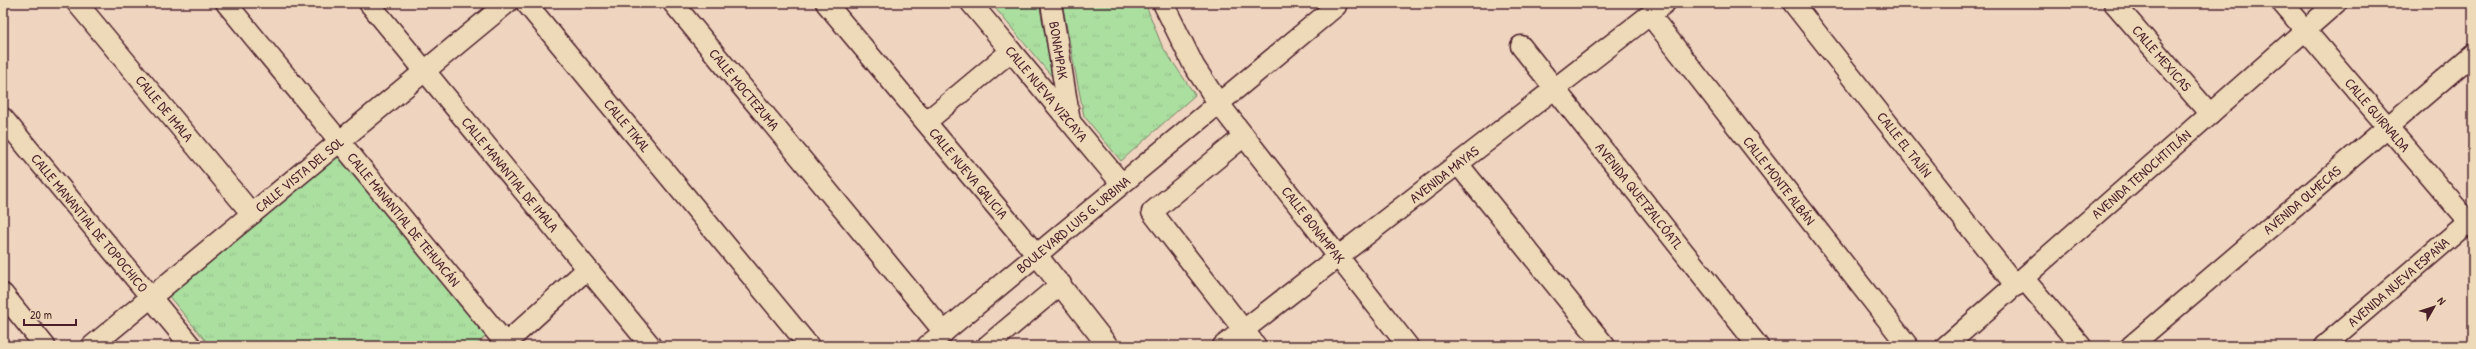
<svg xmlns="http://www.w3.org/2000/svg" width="2476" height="349" font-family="'Patrick Hand',sans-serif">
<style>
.grass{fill:url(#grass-tufts);stroke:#7a7f66}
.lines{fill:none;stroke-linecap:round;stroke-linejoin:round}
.minor-casing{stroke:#4a1f2b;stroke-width:23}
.minor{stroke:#eed9b8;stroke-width:20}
.labels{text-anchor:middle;stroke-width:3.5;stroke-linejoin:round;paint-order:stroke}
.street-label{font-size:14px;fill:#4a1f2b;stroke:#eed9b8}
</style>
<defs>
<pattern id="grass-tufts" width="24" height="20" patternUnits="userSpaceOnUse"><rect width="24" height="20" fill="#abdfa0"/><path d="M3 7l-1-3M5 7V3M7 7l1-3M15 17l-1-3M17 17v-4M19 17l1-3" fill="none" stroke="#95bf8a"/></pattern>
</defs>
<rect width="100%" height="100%" fill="#efd4bf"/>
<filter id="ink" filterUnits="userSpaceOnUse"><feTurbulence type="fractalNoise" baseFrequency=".025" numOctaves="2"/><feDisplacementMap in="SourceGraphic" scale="8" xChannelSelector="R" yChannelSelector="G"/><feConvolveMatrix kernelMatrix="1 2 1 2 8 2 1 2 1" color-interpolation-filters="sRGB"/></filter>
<g filter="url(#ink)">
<!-- grass -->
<g class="grass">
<polygon points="991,3 1039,3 1053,78"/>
<polygon points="1062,3 1145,3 1162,46 1195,95 1121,161 1084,116"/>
<polygon points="337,154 488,334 475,346 210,346 167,294"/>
</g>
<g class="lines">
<defs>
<g id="minor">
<path id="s1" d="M77 3 252 214"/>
<path id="s2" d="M226 3 506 344"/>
<path id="s3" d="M369 3 651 346"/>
<path id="s4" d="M526 3 809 346"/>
<path id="s5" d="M673 3 944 332"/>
<path id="s6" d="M826 3 1036 254 1108 346"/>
<path id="s7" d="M971 3 1121 183"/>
<path id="s8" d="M1051 3 1070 121"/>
<path id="s9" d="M1163 3 1194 66 1219 104 1408 346"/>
<path id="s10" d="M1793 3 2016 286"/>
<path id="s11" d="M2114 3 2210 114"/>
<path id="s12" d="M2282 3 2473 227"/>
<path id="s13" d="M1650 15 1908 346"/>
<path id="s14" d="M1521 46 1758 346"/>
<path id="s15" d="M3 118 191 346"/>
<polyline points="926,122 1011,51"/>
<polyline points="1244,136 1152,212 1256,346"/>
<polyline points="1458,164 1605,346"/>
<polyline points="2024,279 2081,346"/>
<polyline points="3,294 45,346"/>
<path id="s16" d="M92 346 507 3"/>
<polyline points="503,346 587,269"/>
<path id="s17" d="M927 346 1336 6"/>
<polyline points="987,346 1061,284"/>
<path id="s18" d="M1223 346 1665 3"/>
<path id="s19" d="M1946 346 2336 3"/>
<path id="s20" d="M2131 346 2473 54"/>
<path id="s21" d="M2324 346 2473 218"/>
</g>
</defs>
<!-- minor casing -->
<use href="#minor" class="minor-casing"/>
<!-- minor -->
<use href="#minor" class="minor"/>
</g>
</g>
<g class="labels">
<!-- street labels -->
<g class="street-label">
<text dy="5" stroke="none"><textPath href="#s8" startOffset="48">BONAMPAK</textPath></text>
<text dy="5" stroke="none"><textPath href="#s11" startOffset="73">CALLE MEXICAS</textPath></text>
<text dy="5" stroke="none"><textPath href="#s5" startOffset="112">CALLE MOCTEZUMA</textPath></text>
<text dy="5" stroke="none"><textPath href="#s7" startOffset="118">CALLE NUEVA VIZCAYA</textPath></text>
<text dy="5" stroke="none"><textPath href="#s1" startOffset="137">CALLE DE IMALA</textPath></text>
<text dy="5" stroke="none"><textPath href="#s12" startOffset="147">CALLE GUIRNALDA</textPath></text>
<text dy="5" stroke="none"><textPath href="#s4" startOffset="159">CALLE TIKAL</textPath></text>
<text dy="5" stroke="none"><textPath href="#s10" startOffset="180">CALLE EL TAJÍN</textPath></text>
<text dy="5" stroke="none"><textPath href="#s6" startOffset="222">CALLE NUEVA GALICIA</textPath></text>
<text dy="5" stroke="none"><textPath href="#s16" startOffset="269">CALLE VISTA DEL SOL</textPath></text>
<text dy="5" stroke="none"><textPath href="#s3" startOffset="222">CALLE MANANTIAL DE IMALA</textPath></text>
<text dy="5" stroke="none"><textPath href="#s18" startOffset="280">AVENIDA MAYAS</textPath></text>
<text dy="5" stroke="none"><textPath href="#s19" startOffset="260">AVENIDA TENOCHTITLÁN</textPath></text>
<text dy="5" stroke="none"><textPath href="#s13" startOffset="210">CALLE MONTE ALBÁN</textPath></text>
<text dy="5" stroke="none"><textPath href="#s14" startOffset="191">AVENIDA QUETZALCÓATL</textPath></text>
<text dy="5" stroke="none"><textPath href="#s20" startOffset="225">AVENIDA OLMECAS</textPath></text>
<text dy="5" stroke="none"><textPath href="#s2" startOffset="280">CALLE MANANTIAL DE TEHUACÁN</textPath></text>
<text dy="5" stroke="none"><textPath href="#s15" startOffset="136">CALLE MANANTIAL DE TOPOCHICO</textPath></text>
<text dy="5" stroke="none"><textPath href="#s17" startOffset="190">BOULEVARD LUIS G. URBINA</textPath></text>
<text dy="5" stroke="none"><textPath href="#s9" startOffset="269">CALLE BONAMPAK</textPath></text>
<text dy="5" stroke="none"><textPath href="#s21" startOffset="98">AVENIDA NUEVA ESPAÑA</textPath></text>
</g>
</g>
<!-- margin -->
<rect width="2476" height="349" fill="none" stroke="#eed9b8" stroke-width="16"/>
<rect x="8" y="8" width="2460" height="333" fill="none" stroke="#4a1f2b" stroke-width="1.5" filter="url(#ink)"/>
<!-- north arrow -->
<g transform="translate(2434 307) rotate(51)" stroke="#eed9b8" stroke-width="3" paint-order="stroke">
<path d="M0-3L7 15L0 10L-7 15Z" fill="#4a1f2b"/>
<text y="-6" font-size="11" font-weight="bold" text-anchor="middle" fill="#4a1f2b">N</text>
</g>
<!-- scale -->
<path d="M24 319v6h52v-6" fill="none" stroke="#4a1f2b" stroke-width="2"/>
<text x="30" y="319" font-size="12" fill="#4a1f2b" stroke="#eed9b8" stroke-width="3" paint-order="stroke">20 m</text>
</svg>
